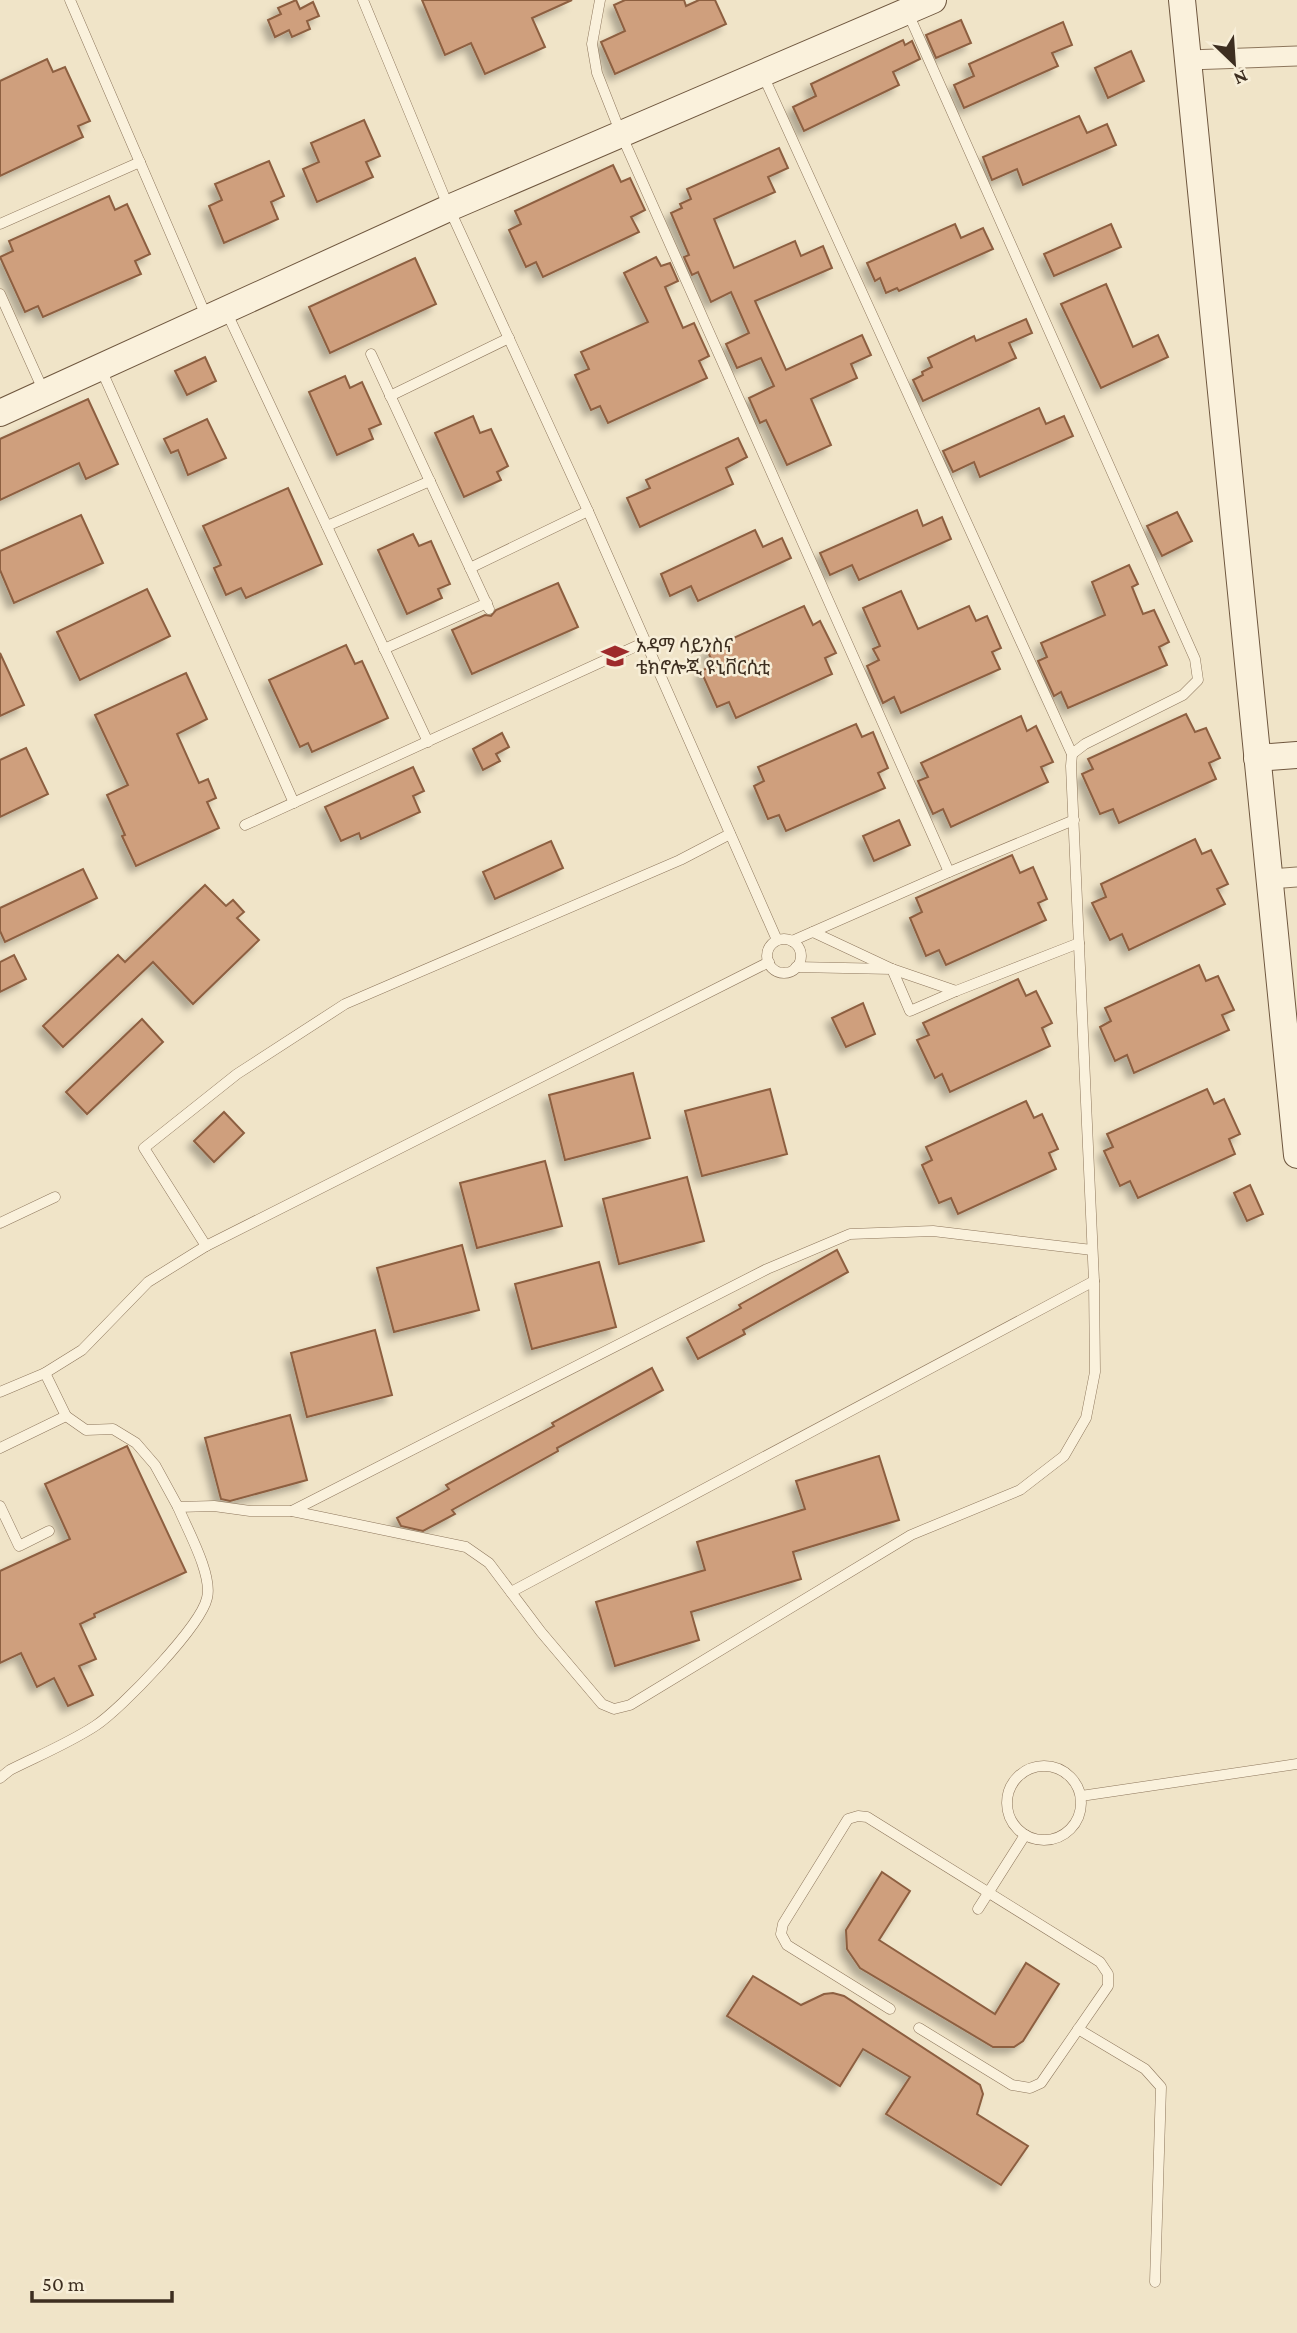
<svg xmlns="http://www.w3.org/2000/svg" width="1297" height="2333" font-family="'Crimson Pro','Noto Sans Ethiopic',serif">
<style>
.building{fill:#cf9f7d;stroke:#8d5f41;stroke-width:2;filter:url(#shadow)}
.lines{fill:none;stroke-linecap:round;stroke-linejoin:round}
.lane-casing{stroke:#8d765c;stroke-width:11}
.street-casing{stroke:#8d765c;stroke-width:21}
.secondary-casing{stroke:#6f573f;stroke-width:28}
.lane{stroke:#faf1dc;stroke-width:10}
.street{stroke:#faf1dc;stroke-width:19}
.secondary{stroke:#faf1dc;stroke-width:26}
.labels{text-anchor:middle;stroke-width:5;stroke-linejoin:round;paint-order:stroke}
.poi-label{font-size:19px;fill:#3d2e20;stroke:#f7eed8;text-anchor:start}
</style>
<defs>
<filter id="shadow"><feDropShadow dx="-6" dy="6" stdDeviation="3.5" flood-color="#0004"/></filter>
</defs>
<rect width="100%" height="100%" fill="#f0e4c8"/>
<!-- building -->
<g class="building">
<polygon points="296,0 300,9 313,2 319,16 307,21 310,29 292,37 289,30 275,37 268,20 281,14 278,8"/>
<polygon points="422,0 572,0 532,18 545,47 485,74 471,43 445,55"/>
<polygon points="625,0 684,0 686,6 699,0 715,0 726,24 615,74 601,42 625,31 614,5"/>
<polygon points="961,20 971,43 936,58 926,35"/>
<polygon points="1063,22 1072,45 1052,53 1058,66 964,108 954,85 974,76 969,64"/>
<polygon points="903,40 905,45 912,41 920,59 893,72 899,85 804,131 793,107 816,96 811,84"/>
<polygon points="1131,51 1144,81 1108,98 1095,68"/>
<polygon points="47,59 53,72 65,67 90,121 78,126 83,137 0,176 0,81"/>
<polygon points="1079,116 1087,133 1107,124 1116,145 1023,185 1017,169 992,180 983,157"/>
<polygon points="364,120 380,156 366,162 373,177 317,202 303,169 319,162 311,143"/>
<polygon points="779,148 788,168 768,177 775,192 714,219 734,268 795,241 801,256 823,246 832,268 755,301 786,370 862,335 871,355 851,364 857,378 811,399 831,445 787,465 766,420 760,423 749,398 774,386 761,358 737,368 726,344 749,333 731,292 711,302 698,272 692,275 684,257 689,255 671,213 682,208 680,204 691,199 687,189"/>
<polygon points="269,161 284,196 271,202 278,219 224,243 209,206 222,200 215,184"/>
<polygon points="613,165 621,182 630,178 645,210 631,217 639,232 543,277 536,262 526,267 509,230 521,224 515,211"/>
<polygon points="109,196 115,210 127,204 150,254 135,261 141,274 43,317 38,306 25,312 0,257 13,251 9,241"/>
<polygon points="955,224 961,238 983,228 993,249 899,291 897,288 886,293 880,278 875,281 867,263"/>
<polygon points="1111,224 1121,247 1054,276 1044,254"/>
<polygon points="656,257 661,266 670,263 678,281 665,287 683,328 694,323 709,356 699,361 707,378 608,423 600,406 591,410 575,375 589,369 581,352 648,322 624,273"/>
<polygon points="415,258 436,304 330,353 309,307"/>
<polygon points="1106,284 1133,347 1158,335 1168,357 1101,388 1061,304"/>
<polygon points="1026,319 1032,333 1009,343 1016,358 923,401 913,380 923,375 922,372 932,367 928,358 974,336 976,341"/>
<polygon points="205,357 216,381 187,395 175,371"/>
<polygon points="345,376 350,388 362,382 381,424 369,429 373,439 337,455 309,392"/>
<polygon points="88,399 118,464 86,479 79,463 0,500 0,439"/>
<polygon points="1039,408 1046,424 1064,416 1073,436 980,477 974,462 953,472 943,451"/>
<polygon points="473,416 480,433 491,429 508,466 497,472 501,480 464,497 435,433"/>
<polygon points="207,419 226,458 188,475 178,450 171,453 164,439"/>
<polygon points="738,438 747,457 726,468 733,484 640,527 627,498 650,488 646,480"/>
<polygon points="288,488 322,564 246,598 241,588 226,595 214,568 221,565 203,526"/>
<polygon points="917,510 923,526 942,517 951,539 859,580 852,565 830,575 820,553"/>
<polygon points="1177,512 1192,541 1162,556 1147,526"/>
<polygon points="81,515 103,563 14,603 0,570 0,551"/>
<polygon points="755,530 763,547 782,538 791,558 698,601 691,586 670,596 661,574"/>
<polygon points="413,534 419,546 431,541 450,584 438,589 442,598 407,614 378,550"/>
<polygon points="1129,565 1138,584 1132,587 1143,614 1154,610 1169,642 1159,647 1167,665 1068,708 1061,692 1054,696 1038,661 1047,657 1041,643 1105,615 1092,582"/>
<polygon points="558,583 578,627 472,674 452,630 485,615 491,616 496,610"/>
<polygon points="147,589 170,636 80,680 57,632"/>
<polygon points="901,591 918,629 969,606 976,621 987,616 1001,648 992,652 1000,669 901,713 894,697 883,703 867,666 879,660 873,649 880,646 863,608"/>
<polygon points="804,606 813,625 820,621 836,653 825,658 832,674 736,718 729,702 717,707 701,671 714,665 707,650"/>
<polygon points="346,645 355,664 362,661 388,718 312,752 308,743 300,747 269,680"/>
<polygon points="0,653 24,705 0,716"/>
<polygon points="186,673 207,719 177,734 199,783 208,779 216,798 207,802 219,828 136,866 122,836 125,835 107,795 128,785 95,715"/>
<polygon points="1186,714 1195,732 1206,728 1220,758 1209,763 1216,779 1119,823 1113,809 1100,814 1082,774 1093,769 1088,759"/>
<polygon points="1021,716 1027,731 1036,726 1053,762 1041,767 1048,782 951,827 943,809 933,814 918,781 928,777 921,763"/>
<polygon points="856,724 862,737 873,732 888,768 878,773 885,788 786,831 779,815 768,819 754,786 764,781 758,767"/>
<polygon points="502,733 509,747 496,754 500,761 483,770 473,749"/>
<polygon points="26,748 48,794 0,817 0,760"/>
<polygon points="413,767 424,791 413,796 420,812 361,839 359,833 341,841 325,807"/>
<polygon points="899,820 910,845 874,861 863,836"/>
<polygon points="1195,839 1202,854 1211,850 1228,884 1217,889 1225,904 1129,950 1122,934 1110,940 1092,903 1106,897 1101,884"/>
<polygon points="551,841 563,868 495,899 483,872"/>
<polygon points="1012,855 1020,873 1033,867 1047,899 1038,903 1046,920 946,965 939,950 926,956 910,918 922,912 916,898"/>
<polygon points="83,869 97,898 5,942 0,931 0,908"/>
<polygon points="205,885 226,906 233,900 244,912 237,918 259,940 193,1004 153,962 63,1047 43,1026 118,955 125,962"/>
<polygon points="14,955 26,979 0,992 0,962"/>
<polygon points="1199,965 1206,981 1218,976 1234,1010 1222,1015 1229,1030 1134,1073 1127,1055 1115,1061 1100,1027 1111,1021 1105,1008"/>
<polygon points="1018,979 1026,996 1036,991 1052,1023 1042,1028 1050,1046 950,1092 942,1074 935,1078 917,1040 929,1035 923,1023"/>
<polygon points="863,1003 875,1034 846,1047 832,1018"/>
<polygon points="142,1019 163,1042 87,1114 66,1092"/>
<polygon points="633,1073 650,1138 565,1160 549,1095"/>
<polygon points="770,1089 787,1154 702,1176 685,1111"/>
<polygon points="1207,1089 1214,1104 1224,1099 1240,1134 1229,1139 1235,1154 1138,1198 1130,1181 1120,1186 1104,1151 1113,1147 1107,1134"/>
<polygon points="1026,1101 1034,1118 1042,1114 1058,1149 1049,1153 1056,1169 958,1214 951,1198 939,1203 922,1165 932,1160 926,1147"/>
<polygon points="224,1112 244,1133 214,1162 194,1141"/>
<polygon points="545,1161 562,1226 477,1248 460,1183"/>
<polygon points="687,1177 704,1241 619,1264 603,1199"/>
<polygon points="1250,1185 1263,1214 1247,1221 1234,1193"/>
<polygon points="462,1245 479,1310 394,1332 377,1268"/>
<polygon points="837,1250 848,1272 743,1330 745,1334 698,1359 687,1338 741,1308 739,1305"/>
<polygon points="599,1262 616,1327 532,1349 515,1284"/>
<polygon points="375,1330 392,1395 307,1417 291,1353"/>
<polygon points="652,1368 663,1390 557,1448 558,1451 452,1510 455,1514 423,1531 401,1526 397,1518 449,1489 446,1485 554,1426 552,1423"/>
<polygon points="290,1415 307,1480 230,1501 221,1499 205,1438"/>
<polygon points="127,1446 186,1572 94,1614 95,1617 80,1624 96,1659 79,1666 93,1695 68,1706 54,1678 37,1687 21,1653 0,1663 0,1571 70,1539 45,1484"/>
<polygon points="879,1456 899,1520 793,1552 801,1579 691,1612 699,1640 615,1666 596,1602 705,1570 697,1542 805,1509 796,1481"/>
<polygon points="882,1872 910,1891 879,1940 995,2014 1026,1963 1059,1984 1023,2041 1014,2047 993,2047 860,1968 847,1949 846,1930"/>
<polygon points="753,1976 801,2005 824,1994 833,1993 844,1996 980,2085 983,2094 977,2114 1028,2146 1001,2185 886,2114 910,2077 863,2049 840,2086 727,2016"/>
</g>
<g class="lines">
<defs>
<g id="lane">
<polyline points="70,0 207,318"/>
<polyline points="363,0 449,208 588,511 777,940"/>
<polyline points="600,0 592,44 597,73 621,134 949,872"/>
<polyline points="908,13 1195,659 1198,680 1183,695 1085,744 1072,754"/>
<polyline points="0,224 140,162"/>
<polyline points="0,294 44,392"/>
<polyline points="226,311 428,742"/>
<polyline points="371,354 489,609"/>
<polyline points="101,369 294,803"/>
<polyline points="390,396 509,338"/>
<polyline points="327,526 430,481"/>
<polyline points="470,568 588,511"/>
<polyline points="384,649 487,603"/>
<polyline points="245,825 645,642"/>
<polyline points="813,932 892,969 956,991"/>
<circle cx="784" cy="956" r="17"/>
<polyline points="792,941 949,872 1074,820"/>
<polyline points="796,967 892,969 910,1011 956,991 1079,943"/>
<polyline points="0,1223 55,1197"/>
<polyline points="206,1246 769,962"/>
<polyline points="45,1373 66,1416 86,1430 113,1429 136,1443 155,1465 178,1507 214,1506 250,1511 292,1511 466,1547 489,1563 541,1632 602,1704 614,1709 630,1705 911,1535 1020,1490 1064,1456 1086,1418 1095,1372 1094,1281 1071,766 1072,754 762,73"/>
<polyline points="0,1392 45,1373 82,1350 148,1282 206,1246 144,1148 237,1074 345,1004 680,860 730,834"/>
<polyline points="0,1448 66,1416"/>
<polyline points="0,1506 19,1546 49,1531"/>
<polyline points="292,1511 767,1269 850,1234 933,1231 1092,1250"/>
<polyline points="511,1592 1094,1281"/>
<circle cx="1044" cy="1803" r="37"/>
<path d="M0 1778 10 1770C38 1756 69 1743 95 1726 121 1709 201 1626 207 1598 213 1575 187 1529 178 1507"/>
<polyline points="1081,1796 1297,1764"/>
<polyline points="978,1909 1025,1835"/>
<polyline points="890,2009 787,1945 781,1934 783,1924 848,1819 858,1816 867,1817 1100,1962 1108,1974 1108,1986 1041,2083 1030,2088 1012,2085 919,2028"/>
<polyline points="1078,2029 1145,2069 1161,2087 1155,2282"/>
</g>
<g id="street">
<polyline points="1189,60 1297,56"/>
<polyline points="1269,879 1297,877"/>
</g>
<g id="secondary">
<polyline points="1182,0 1297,1155"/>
<polyline points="0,413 449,208 933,0"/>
<polyline points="1257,758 1297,755"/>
</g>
</defs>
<!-- lane casing -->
<use href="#lane" class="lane-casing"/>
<!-- street casing -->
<use href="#street" class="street-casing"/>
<!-- secondary casing -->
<use href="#secondary" class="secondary-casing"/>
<!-- lane -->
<use href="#lane" class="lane"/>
<!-- street -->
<use href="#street" class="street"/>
<!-- secondary -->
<use href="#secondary" class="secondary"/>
</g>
<!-- icons -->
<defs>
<symbol id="university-bare" viewBox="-9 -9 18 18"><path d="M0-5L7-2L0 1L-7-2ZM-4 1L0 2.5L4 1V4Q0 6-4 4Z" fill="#9e2a2b" stroke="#f7eed8" stroke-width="2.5" paint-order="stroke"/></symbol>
</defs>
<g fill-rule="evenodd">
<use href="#university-bare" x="596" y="637" width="38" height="38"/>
</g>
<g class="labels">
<!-- poi labels -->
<g class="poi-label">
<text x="636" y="652">አዳማ ሳይንስና<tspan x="636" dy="22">ቴክኖሎጂ ዩኒቨርሲቲ</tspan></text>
</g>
</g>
<!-- north arrow -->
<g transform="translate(1234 63) rotate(155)" stroke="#f7eed8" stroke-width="5" paint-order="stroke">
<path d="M0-5L12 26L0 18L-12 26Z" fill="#3d2e20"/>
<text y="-10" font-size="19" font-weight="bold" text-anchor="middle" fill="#3d2e20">N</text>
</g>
<!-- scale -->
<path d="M32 2291v10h140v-10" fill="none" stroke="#3d2e20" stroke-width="3.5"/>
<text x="42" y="2291" font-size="21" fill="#3d2e20" stroke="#f7eed8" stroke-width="5" paint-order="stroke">50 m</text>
</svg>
